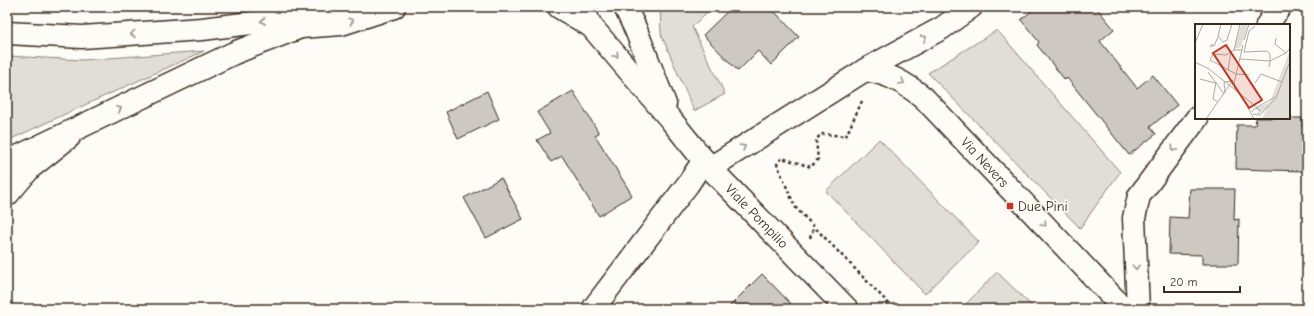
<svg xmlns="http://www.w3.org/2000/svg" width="1314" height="316" font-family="'Comic Neue',sans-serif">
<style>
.green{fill:#e1ded7;stroke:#8e847a}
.building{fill:#cdc8c2;stroke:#3b2a1e}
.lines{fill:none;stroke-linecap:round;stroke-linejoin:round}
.minor-casing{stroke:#3b2a1e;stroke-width:25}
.major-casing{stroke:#3b2a1e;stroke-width:25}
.path{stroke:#3b2a1e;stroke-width:2.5;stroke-dasharray:3 3;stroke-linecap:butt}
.minor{stroke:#fdfcf7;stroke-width:22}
.major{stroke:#fdfcf7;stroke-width:22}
.oneway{stroke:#9c938a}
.poi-dot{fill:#c8321e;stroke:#fdfcf7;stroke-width:1.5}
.labels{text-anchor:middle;stroke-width:3.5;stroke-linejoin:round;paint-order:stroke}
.street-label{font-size:14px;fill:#3b2a1e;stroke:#fdfcf7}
.poi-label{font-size:14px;fill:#3b2a1e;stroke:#fdfcf7;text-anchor:start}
.inset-road{fill:none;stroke:#afa8a0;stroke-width:1}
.view{fill:#c8321e;fill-opacity:0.15;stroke:#c8321e;stroke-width:2}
.inset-edge{fill:none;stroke:#3b2a1e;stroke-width:2}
</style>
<rect width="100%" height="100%" fill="#fdfcf7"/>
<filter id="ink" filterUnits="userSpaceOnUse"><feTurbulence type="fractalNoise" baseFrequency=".025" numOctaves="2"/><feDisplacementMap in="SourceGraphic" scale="8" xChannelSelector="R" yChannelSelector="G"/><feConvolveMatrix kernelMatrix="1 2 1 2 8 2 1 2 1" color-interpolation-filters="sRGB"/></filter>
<g filter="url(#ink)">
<!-- green -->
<g class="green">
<polygon points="660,7 712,7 692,27 725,94 694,111 661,34"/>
<polygon points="997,30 1120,172 1080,228 928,73"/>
<polygon points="204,51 76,109 7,141 7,56 82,60"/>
<polygon points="879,139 979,242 925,294 826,191"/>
<polygon points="997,272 1035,309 961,309"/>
</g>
<!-- building -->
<g class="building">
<polygon points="732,7 770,7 799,37 771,65 758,51 738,71 703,35"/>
<polygon points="1036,7 1096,7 1114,29 1100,41 1137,88 1153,75 1177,105 1150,127 1156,134 1129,155 1067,78 1065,80 1037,45 1039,42 1021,20"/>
<polygon points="487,91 499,119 458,139 446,112"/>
<polygon points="573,91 599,133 595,135 632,195 599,216 562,156 551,162 537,140 550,133 537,112"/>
<polygon points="1256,118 1302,118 1302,127 1306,127 1304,171 1236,169 1237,125 1255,125"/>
<polygon points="501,178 523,219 486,238 464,198"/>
<polygon points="1190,189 1235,189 1234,220 1239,219 1238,264 1202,264 1202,255 1169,254 1170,217 1188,218"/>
<polygon points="762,274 796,309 727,309"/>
</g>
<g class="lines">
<defs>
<g id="minor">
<polyline points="559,7 591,26"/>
<polyline points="582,7 591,26 671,120 710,168 847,309"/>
<polyline points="625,7 636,30 665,104"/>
<polyline points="1267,25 1280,7"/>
<polyline points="301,27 341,24 394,7"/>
<path d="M865 70C890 74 903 82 923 97L1124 309"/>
<polyline points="710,168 865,70 942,28 971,7"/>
<polyline points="7,195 30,168 69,137"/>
<polyline points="593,309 688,184 704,160"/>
<polyline points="1138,309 1134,218 1139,196 1197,118"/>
</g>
<g id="major">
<polyline points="7,33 82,37 128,34 202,29 277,20 306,14"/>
<polyline points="7,162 234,53 298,28 344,7"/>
</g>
</defs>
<!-- minor casing -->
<use href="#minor" class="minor-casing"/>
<!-- major casing -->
<use href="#major" class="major-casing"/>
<!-- path -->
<g class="path">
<polyline points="862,101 846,136 821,134 816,140 818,159 811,167 782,158 777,164 795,207 894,309"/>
<polyline points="810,238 814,227"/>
</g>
<!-- minor -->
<use href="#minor" class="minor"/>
<!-- major -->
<use href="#major" class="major"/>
</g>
<!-- one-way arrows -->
<defs><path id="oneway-chevron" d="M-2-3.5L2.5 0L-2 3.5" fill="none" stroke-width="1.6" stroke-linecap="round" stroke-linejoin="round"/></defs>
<g class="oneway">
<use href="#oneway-chevron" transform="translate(263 21) rotate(174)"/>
<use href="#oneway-chevron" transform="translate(351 21) rotate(-18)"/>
<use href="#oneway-chevron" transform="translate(133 34) rotate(175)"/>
<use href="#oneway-chevron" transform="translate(924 38) rotate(-28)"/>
<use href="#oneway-chevron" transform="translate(616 55) rotate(49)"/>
<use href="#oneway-chevron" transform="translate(902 82) rotate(30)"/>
<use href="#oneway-chevron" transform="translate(119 109) rotate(-26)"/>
<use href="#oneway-chevron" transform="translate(743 147) rotate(-32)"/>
<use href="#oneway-chevron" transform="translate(1174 149) rotate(127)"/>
<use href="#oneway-chevron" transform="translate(1044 224) rotate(47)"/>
<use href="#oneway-chevron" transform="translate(1136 267) rotate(87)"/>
</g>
</g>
<!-- markers -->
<rect class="poi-dot" x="1006" y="202" width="8" height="8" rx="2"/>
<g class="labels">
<!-- street labels -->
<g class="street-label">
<text transform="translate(985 162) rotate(47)" y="5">Via Nevers</text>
<text transform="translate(757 216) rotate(46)" y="5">Viale Pompilio</text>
</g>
<!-- poi labels -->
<g class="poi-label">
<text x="1018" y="211">Due Pini</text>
</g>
</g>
<!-- overview -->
<g transform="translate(1195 24)">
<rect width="95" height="95" fill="#fdfcf7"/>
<path d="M46 0H53L46 23 39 25ZM95 26V95H67L72 84 66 89 64 83 75 78Z" fill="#e1ded7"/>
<path class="inset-road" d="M26 0 23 12 28 18 32 16 37 0M81 14 80 20 91 29 95 24M49 16 54 0M0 19 8 0M18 20 15 22H19L23 13M39 26 45 0M45 35 75 37V30L72 27 49 28 54 7 60 2M0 38 14 45 64 85M74 43 75 37 91 29M33 46 36 28M13 48 29 70M41 50 15 36 18 30 31 31 39 26H47M41 50 54 51M5 55 20 59M21 58 18 75 23 78M60 59 66 50 87 58M41 66 39 59 48 21M30 69 29 58 38 57M48 74 59 95M61 84 80 73M57 88 60 84 65 86 63 91 58 90M64 92 81 74 95 37M11 95 38 56"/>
<path class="view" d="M31 21 67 76 54 84 18 29Z"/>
<rect width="95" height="95" class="inset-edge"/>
</g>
<!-- margin -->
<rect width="1314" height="316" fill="none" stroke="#fdfcf7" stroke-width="24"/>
<rect x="12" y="12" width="1290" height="292" fill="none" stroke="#3b2a1e" stroke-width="1.5" filter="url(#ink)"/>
<!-- scale -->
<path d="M1164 286v6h76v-6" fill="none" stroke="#3b2a1e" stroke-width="2"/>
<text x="1170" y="286" font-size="12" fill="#3b2a1e" stroke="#fdfcf7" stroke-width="3" paint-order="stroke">20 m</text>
</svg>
